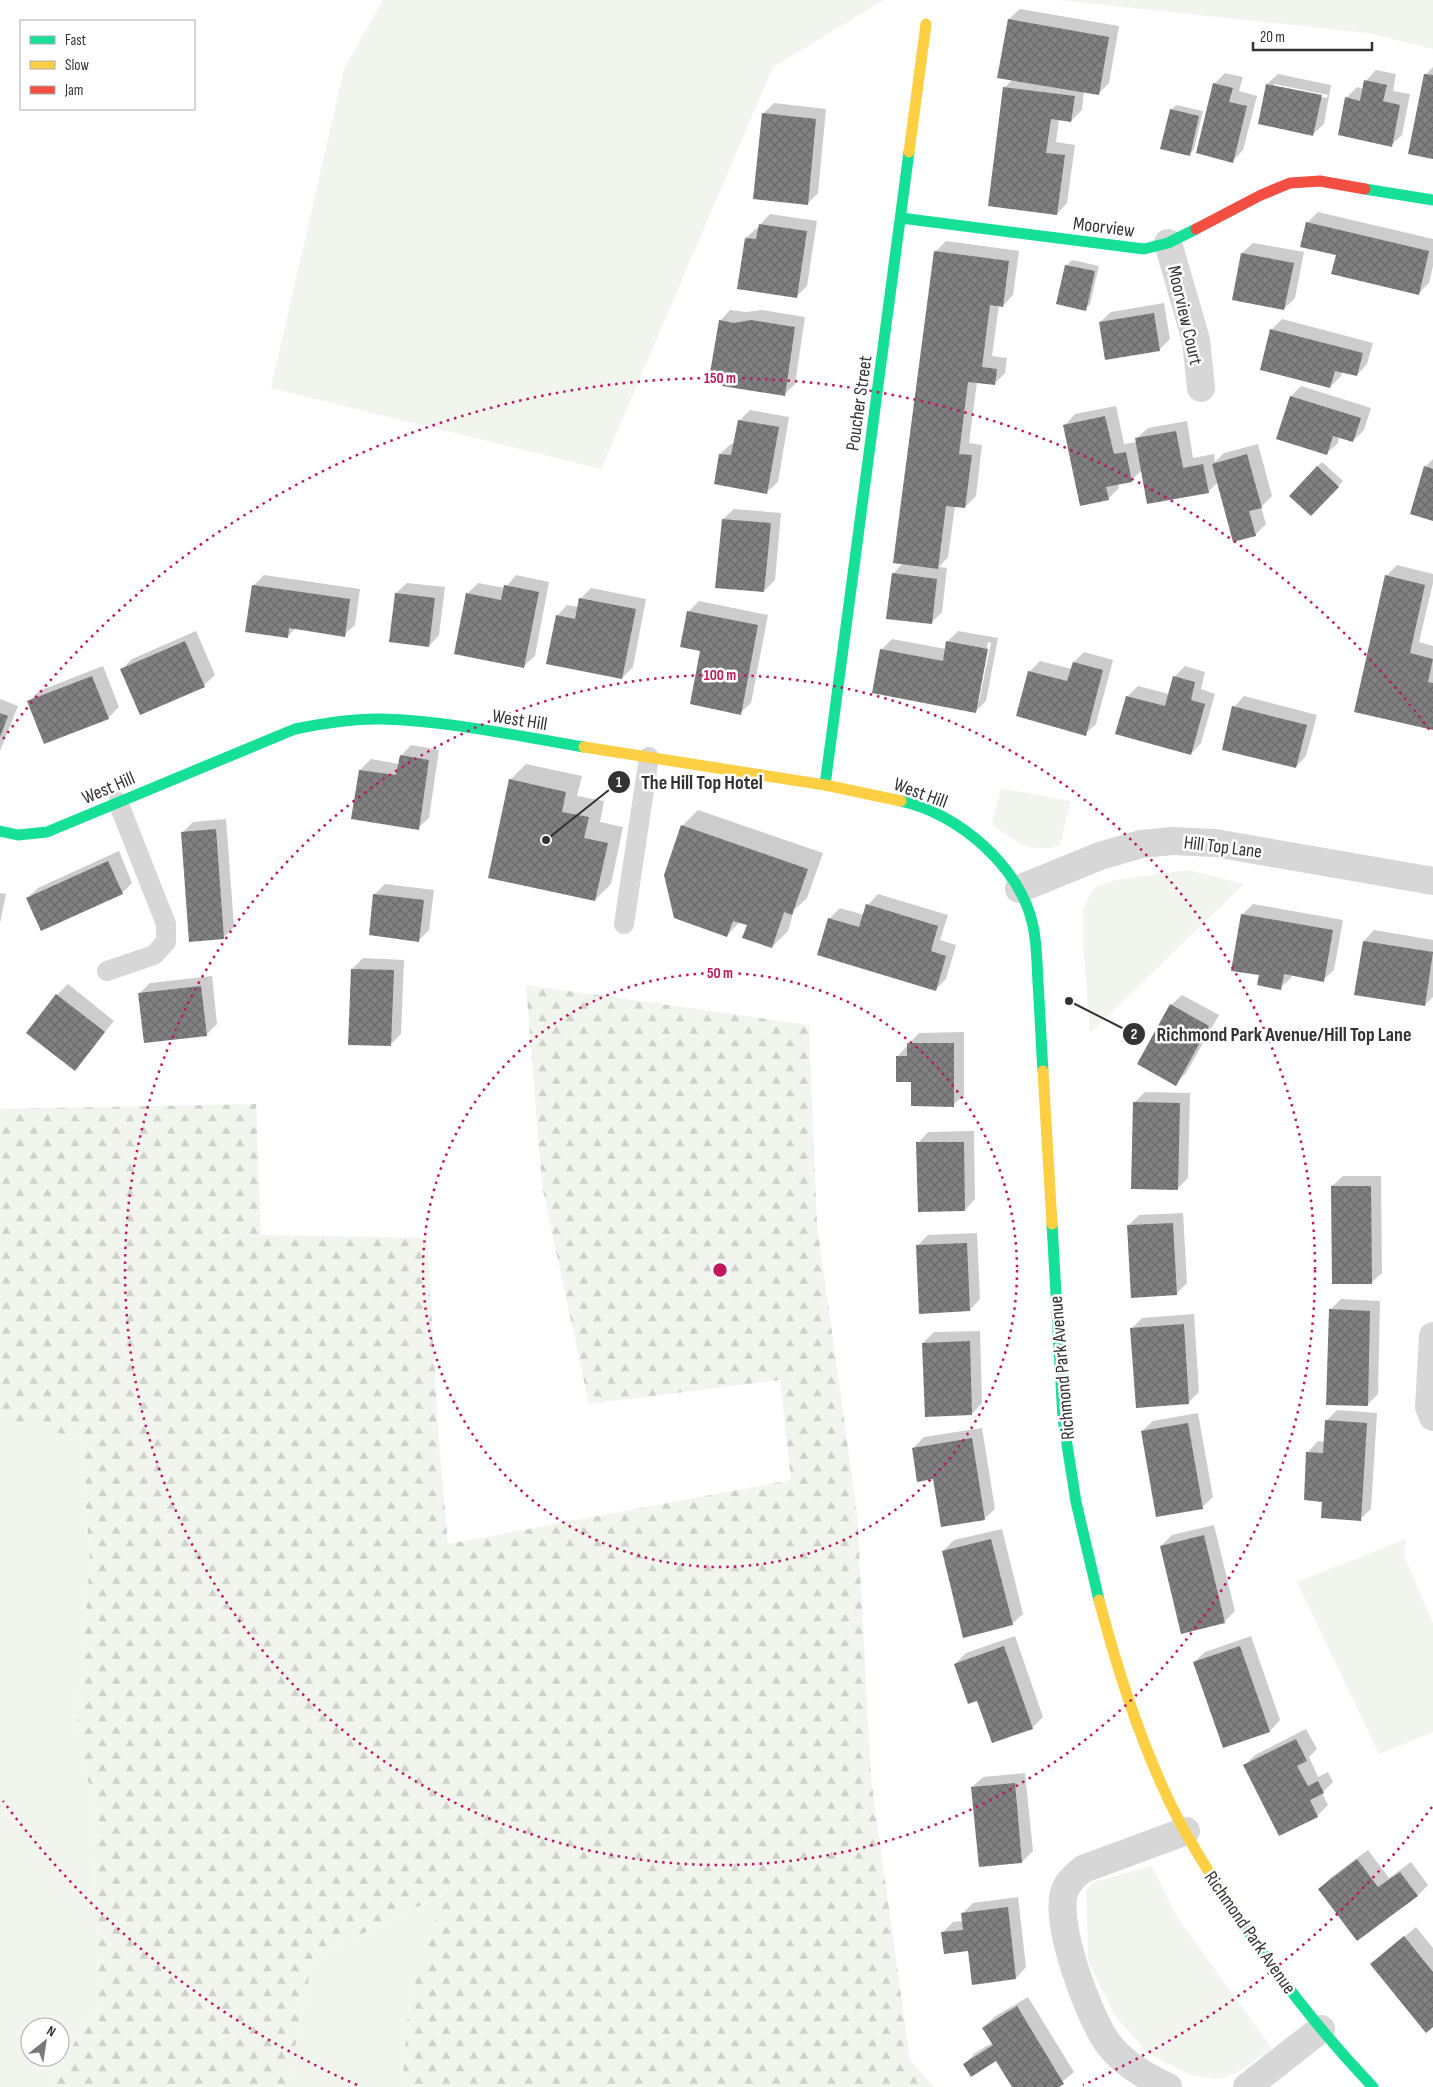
<svg xmlns="http://www.w3.org/2000/svg" width="1433" height="2087" font-family="'Sofia Sans Condensed',sans-serif">
<style>
.green{fill:#f1f5ed;fill-rule:evenodd}
.forest{fill:url(#forest-firs)}
.shadow{fill:#0003;fill-rule:evenodd}
.building{fill:url(#building-cross-hatch)}
.lines{fill:none;stroke-linecap:round;stroke-linejoin:round}
.lane{stroke:#d7d7d7;stroke-width:20}
.street{stroke:#d7d7d7;stroke-width:28}
.fast{stroke:#16e098;stroke-width:11}
.slow{stroke:#ffcf43;stroke-width:11}
.jam{stroke:#f24e42;stroke-width:11}
.ring{fill:none;stroke:#c2185b;stroke-width:2.5;stroke-dasharray:2.5 5}
.labels{text-anchor:middle;stroke-width:5;stroke-linejoin:round;paint-order:stroke}
.street-label{font-size:19px;fill:#333;stroke:#fff}
.centre{fill:#c2185b;stroke:#fff;stroke-width:2.5}
.ring-label{font-size:15px;text-anchor:middle;font-weight:bold;fill:#c2185b;stroke:#fff;stroke-width:5;stroke-linejoin:round;paint-order:stroke}
.leader{fill:none;stroke:#333;stroke-width:2}
.callout-dot{fill:#333;stroke:#fff;stroke-width:2}
.mark-label{font-size:15px;text-anchor:middle;font-weight:bold;fill:#fff}
.callout-label{font-size:20px;text-anchor:middle;font-weight:bold;fill:#333;stroke:#fff;stroke-width:5;stroke-linejoin:round;paint-order:stroke}
</style>
<defs>
<pattern id="forest-firs" width="22" height="20" patternUnits="userSpaceOnUse" patternTransform="scale(1.25)"><rect width="22" height="20" fill="#f1f5ed"/><path d="M5 1l3.5 6h-7zM16 11l3.5 6h-7z" fill="#cfd2cc"/></pattern>
<pattern id="building-cross-hatch" width="8" height="8" patternUnits="userSpaceOnUse" patternTransform="scale(1.25)"><rect width="8" height="8" fill="#818181"/><path d="M0 0l8 8M0 8l8-8" fill="none" stroke="#6a6a6a"/></pattern>
</defs>
<rect width="100%" height="100%" fill="#fff"/>
<!-- green -->
<g class="green">
<polygon points="383,0 884,0 773,67 601,469 271,388 344,69"/>
<polygon points="1058,0 1433,0 1433,49 1368,33"/>
<path d="M1001 788 1071 801 1060 846C1027 853 1018 843 992 824Z"/>
<polygon points="1189,870 1244,884 1090,1033 1083,942 1083,910 1090,893 1098,886 1114,880"/>
<path d="M0 1416 81 1439 90 1561 76 1737 94 1802 98 2003 48 2087H0ZM30 2027H60V2057H30Z"/>
<polygon points="1406,1539 1404,1556 1433,1623 1433,1732 1379,1754 1297,1582"/>
<polygon points="1152,1866 1175,1914 1272,2049 1236,2073 1218,2079 1190,2075 1146,2052 1114,2014 1088,1961 1086,1890 1094,1882"/>
<polygon points="445,1894 409,2000 402,2087 287,2087 313,1958"/>
</g>
<!-- forest -->
<polygon class="forest" points="526,985 809,1025 817,1224 857,1513 871,1779 910,2060 934,2087 402,2087 409,2000 444,1894 313,1958 287,2087 48,2087 98,2003 94,1802 76,1737 90,1561 81,1439 0,1417 0,1109 256,1104 261,1235 427,1238 439,1442 448,1544 791,1480 780,1380 589,1404 542,1186"/>
<!-- shadow -->
<g class="shadow">
<polygon points="1020,9 1119,26 1109,83 1098,94 1084,91 1082,110 1071,121 1059,119 1056,142 1075,145 1067,203 1057,214 989,205 1005,87 1013,79 1009,19"/>
<polygon points="1433,67 1433,157 1426,74"/>
<polygon points="1376,70 1396,74 1393,91 1410,94 1402,135 1391,145 1346,98 1357,87 1364,89 1366,81"/>
<polygon points="1225,73 1243,77 1239,91 1257,96 1243,150 1233,161 1214,84"/>
<path d="M1278 74 1331 85 1324 124 1313 134 1267 84ZM1274 84 1328 95 1327 98 1274 87Z"/>
<polygon points="774,103 826,109 818,193 807,204 763,114"/>
<polygon points="1176,105 1203,111 1194,149 1189,155 1171,110"/>
<polygon points="1318,212 1433,239 1433,266 1429,283 1418,294 1337,254 1308,222"/>
<polygon points="770,214 817,221 807,286 796,297 746,238 757,228 759,228 760,225"/>
<polygon points="946,241 1019,251 1013,295 1003,306 999,305 992,356 1007,358 1005,373 994,384 977,382 969,443 982,445 976,496 965,507 955,506 948,557 939,567 947,568 942,612 931,623 893,574 903,563 935,252"/>
<polygon points="1253,243 1304,252 1295,298 1284,309 1242,253"/>
<polygon points="1072,260 1099,266 1090,304 1085,309 1058,303 1067,265"/>
<polygon points="1164,303 1170,339 1159,350 1100,322 1111,312"/>
<polygon points="730,310 746,312 762,310 805,317 795,384 784,395 725,374 720,321"/>
<polygon points="1282,319 1373,343 1367,364 1357,375 1342,371 1341,376 1330,387 1271,330"/>
<polygon points="1301,386 1371,408 1364,430 1353,441 1339,437 1338,443 1327,453 1278,438 1291,396"/>
<polygon points="1116,406 1124,444 1137,442 1137,438 1148,428 1187,421 1193,458 1214,454 1215,462 1224,453 1258,444 1272,496 1261,507 1266,524 1255,535 1218,482 1208,492 1142,470 1131,481 1118,484 1119,488 1108,499 1065,425 1075,414"/>
<polygon points="750,410 789,417 778,482 767,492 720,454 731,444 735,444 739,421"/>
<polygon points="1433,459 1433,520 1425,467"/>
<polygon points="1322,462 1343,481 1311,515 1317,467"/>
<polygon points="734,509 781,513 775,580 764,591 723,519"/>
<polygon points="1397,565 1433,574 1433,583 1419,642 1433,646 1433,729 1386,576"/>
<polygon points="264,575 360,589 355,625 344,635 296,628 287,637 253,586"/>
<polygon points="516,575 549,582 535,656 524,666 467,594 478,583 505,588"/>
<polygon points="407,583 445,587 439,635 429,646 396,593"/>
<polygon points="591,588 646,599 633,667 622,678 557,616 567,605 579,607 581,598"/>
<polygon points="699,601 768,615 751,703 740,713 702,650 688,612"/>
<polygon points="196,631 215,675 204,685 121,670 132,659"/>
<path d="M958 631 998 638 986 701 975 712 881 650 892 639 946 649 948 641ZM988 642 991 643 979 701H977Z"/>
<polygon points="1084,652 1113,660 1096,724 1085,734 1029,672 1040,661 1072,669 1074,662"/>
<polygon points="103,666 119,707 108,718 28,702 39,691"/>
<polygon points="1185,666 1205,672 1201,689 1215,694 1201,743 1191,754 1127,697 1138,686 1169,694 1174,677"/>
<polygon points="1244,696 1317,715 1306,756 1296,767 1234,707"/>
<polygon points="0,699 18,706 0,751"/>
<polygon points="411,745 439,750 429,818 418,828 353,818 360,770 371,759 399,764 401,756"/>
<polygon points="526,764 582,776 577,796 604,801 600,822 623,827 611,884 595,900 510,780"/>
<polygon points="698,810 823,853 807,898 794,910 788,931 772,947 749,924 740,922 727,935 682,826"/>
<polygon points="226,819 234,927 223,938 183,832 193,822"/>
<polygon points="119,851 132,883 122,893 27,898 38,888"/>
<polygon points="385,884 434,890 429,930 419,940 375,894"/>
<polygon points="0,893 6,894 0,923"/>
<polygon points="878,894 948,915 940,940 956,945 946,979 936,989 829,919 840,908 864,915 868,905"/>
<polygon points="1253,904 1343,920 1334,970 1323,980 1292,975 1291,978 1280,988 1260,974 1242,915"/>
<polygon points="1374,930 1433,940 1433,997 1425,1005 1364,941"/>
<polygon points="363,958 404,960 401,1034 390,1045 352,969"/>
<polygon points="212,976 217,1024 207,1034 139,994 150,983"/>
<polygon points="68,984 114,1021 74,1069 57,995"/>
<polygon points="1182,995 1219,1015 1186,1073 1175,1084 1171,1005"/>
<polygon points="964,1032 964,1095 953,1105 912,1081 897,1057 919,1033"/>
<polygon points="1145,1092 1190,1093 1188,1178 1177,1189 1134,1103"/>
<polygon points="974,1131 975,1199 965,1210 918,1143 928,1132"/>
<polygon points="1343,1176 1381,1176 1382,1273 1371,1283 1332,1186"/>
<polygon points="1183,1213 1187,1283 1176,1294 1128,1226 1139,1215"/>
<polygon points="977,1233 980,1299 970,1310 917,1246 928,1235"/>
<polygon points="1341,1299 1380,1301 1378,1394 1367,1405 1330,1310"/>
<polygon points="1194,1314 1199,1392 1188,1403 1132,1328 1142,1318"/>
<polygon points="980,1331 982,1403 972,1414 923,1343 934,1332"/>
<polygon points="1337,1410 1377,1413 1371,1509 1360,1519 1324,1501 1305,1499 1308,1452 1318,1441 1325,1442 1326,1421"/>
<polygon points="1198,1413 1213,1497 1202,1507 1142,1431 1153,1421"/>
<polygon points="982,1428 995,1509 984,1519 913,1448 924,1437"/>
<polygon points="1214,1525 1235,1611 1224,1622 1161,1546 1172,1535"/>
<polygon points="1002,1529 1023,1614 1012,1624 943,1551 954,1540"/>
<polygon points="1015,1636 1043,1717 1032,1728 977,1699 955,1664 966,1653"/>
<polygon points="1251,1636 1280,1720 1270,1731 1224,1747 1194,1662 1205,1652"/>
<polygon points="1306,1729 1317,1749 1309,1757 1318,1777 1328,1772 1333,1782 1322,1793 1328,1805 1317,1816 1245,1765 1255,1755"/>
<polygon points="1025,1773 1033,1851 1022,1862 980,1866 972,1787 983,1777"/>
<polygon points="1368,1850 1389,1878 1411,1862 1428,1885 1418,1895 1358,1939 1320,1889 1330,1878"/>
<polygon points="1018,1897 1026,1967 1016,1978 942,1933 953,1922 963,1921 962,1914 973,1903"/>
<polygon points="1416,1927 1433,1948 1433,2026 1372,1964"/>
<polygon points="1028,1997 1074,2072 1056,2087 1013,2087 997,2060 965,2064 975,2053 992,2043 983,2028 994,2017"/>
</g>
<!-- building -->
<g class="building">
<polygon points="1008,19 1109,37 1099,95 997,78"/>
<polygon points="1424,74 1433,75 1433,159 1408,154"/>
<polygon points="1364,80 1387,85 1383,101 1400,105 1392,147 1338,135 1345,97 1360,101"/>
<polygon points="1213,83 1233,88 1229,102 1247,106 1233,163 1196,153"/>
<polygon points="1266,84 1322,95 1313,136 1258,124"/>
<polygon points="1003,87 1075,96 1071,122 1051,119 1046,153 1065,155 1057,215 988,206"/>
<polygon points="1170,109 1199,116 1190,156 1160,149"/>
<polygon points="762,113 816,119 808,205 753,199"/>
<polygon points="1306,222 1429,251 1419,295 1331,274 1336,255 1300,247"/>
<polygon points="759,224 807,231 797,298 737,289 745,238 756,239"/>
<polygon points="934,251 1009,261 1003,307 990,305 982,367 997,369 995,385 968,382 959,454 972,455 965,508 946,506 938,569 893,563"/>
<polygon points="1241,253 1294,263 1284,310 1232,300"/>
<polygon points="1065,265 1095,271 1086,311 1056,304"/>
<polygon points="1154,313 1160,351 1105,360 1099,322"/>
<polygon points="719,320 734,323 751,320 795,327 785,396 722,386 724,375 710,373"/>
<polygon points="1270,329 1363,353 1357,376 1335,371 1330,388 1260,370"/>
<polygon points="1290,396 1361,418 1353,442 1333,436 1327,455 1276,439"/>
<polygon points="1105,416 1114,454 1126,452 1132,482 1106,487 1109,500 1080,506 1063,425"/>
<polygon points="738,420 779,427 767,494 714,484 719,454 731,455"/>
<polygon points="1176,431 1183,468 1203,464 1209,493 1147,504 1135,438"/>
<polygon points="1247,454 1262,508 1249,511 1256,536 1233,542 1212,464"/>
<polygon points="1317,466 1339,487 1311,516 1289,496"/>
<polygon points="1424,466 1433,469 1433,521 1410,514"/>
<polygon points="722,519 771,523 764,592 715,588"/>
<polygon points="892,573 937,579 932,624 886,619"/>
<polygon points="1385,575 1425,585 1410,653 1433,659 1428,682 1433,683 1433,730 1354,712"/>
<polygon points="252,585 350,599 345,637 289,628 288,638 245,632"/>
<polygon points="504,585 539,592 524,668 454,654 466,593 501,600"/>
<polygon points="395,593 435,598 429,647 389,642"/>
<polygon points="579,598 636,609 622,679 546,664 556,615 575,619"/>
<polygon points="687,611 758,625 741,715 690,704 700,651 680,647"/>
<polygon points="185,641 205,687 140,715 120,669"/>
<polygon points="946,641 988,649 976,713 872,693 880,649 943,661"/>
<polygon points="1073,662 1103,670 1086,736 1016,716 1028,671 1067,681"/>
<polygon points="92,676 109,719 44,744 27,701"/>
<polygon points="1173,676 1195,682 1191,700 1205,704 1191,755 1115,734 1126,696 1165,706"/>
<polygon points="1232,706 1307,725 1296,768 1222,750"/>
<polygon points="0,713 8,716 0,737"/>
<polygon points="400,755 429,760 419,830 351,819 359,770 396,775"/>
<polygon points="509,779 566,792 562,812 589,817 584,838 608,843 595,901 488,878"/>
<polygon points="681,825 808,869 792,915 784,912 772,948 742,938 747,925 733,921 727,937 674,918 664,875"/>
<polygon points="216,829 224,939 189,942 181,832"/>
<polygon points="108,861 123,894 41,931 26,898"/>
<polygon points="373,894 424,900 419,942 369,935"/>
<polygon points="866,904 938,926 931,951 946,956 936,991 817,955 828,918 859,927"/>
<polygon points="1241,914 1333,930 1324,982 1284,974 1281,990 1257,985 1259,975 1231,971"/>
<polygon points="1363,941 1433,952 1425,1006 1354,995"/>
<polygon points="351,969 394,970 391,1046 348,1045"/>
<polygon points="201,986 207,1036 144,1043 138,993"/>
<polygon points="56,994 105,1032 75,1071 26,1033"/>
<polygon points="1170,1004 1209,1026 1176,1086 1137,1064"/>
<polygon points="907,1043 954,1043 954,1107 911,1106 911,1082 896,1082 896,1056 907,1056"/>
<polygon points="1133,1102 1180,1103 1178,1190 1131,1189"/>
<polygon points="916,1142 964,1142 965,1211 918,1212"/>
<polygon points="1331,1186 1371,1186 1372,1284 1332,1284"/>
<polygon points="1173,1223 1177,1295 1131,1298 1127,1225"/>
<polygon points="967,1243 970,1311 919,1314 916,1245"/>
<polygon points="1329,1309 1370,1311 1368,1406 1326,1405"/>
<polygon points="1184,1324 1189,1404 1136,1408 1130,1328"/>
<polygon points="970,1341 972,1415 925,1417 922,1343"/>
<polygon points="1325,1420 1367,1423 1361,1521 1321,1518 1322,1502 1304,1500 1306,1452 1323,1453"/>
<polygon points="1188,1423 1203,1509 1156,1517 1141,1431"/>
<polygon points="972,1438 985,1520 941,1527 933,1479 917,1482 912,1448"/>
<polygon points="1204,1535 1225,1623 1181,1634 1160,1546"/>
<polygon points="991,1539 1013,1625 963,1638 942,1551"/>
<polygon points="1004,1646 1033,1729 992,1743 977,1701 968,1704 954,1664"/>
<polygon points="1240,1646 1270,1732 1223,1748 1193,1662"/>
<polygon points="1296,1739 1307,1761 1297,1766 1308,1786 1318,1781 1324,1793 1310,1800 1318,1817 1279,1836 1243,1765"/>
<polygon points="1015,1783 1022,1863 979,1867 971,1787"/>
<polygon points="1357,1859 1378,1887 1400,1872 1418,1896 1357,1941 1318,1889"/>
<polygon points="1008,1907 1016,1979 972,1985 968,1951 944,1954 941,1932 963,1930 961,1913"/>
<polygon points="1404,1936 1433,1972 1433,2027 1426,2033 1370,1964"/>
<polygon points="1017,2006 1064,2084 1059,2087 1012,2087 996,2061 971,2077 963,2064 993,2045 982,2028"/>
</g>
<g class="lines">
<!-- lane -->
<g class="lane">
<polyline points="624,924 649,757"/>
<polyline points="107,971 154,955 166,942 166,924 118,802"/>
</g>
<!-- street -->
<g class="street">
<polyline points="1168,243 1196,340 1201,388"/>
<polyline points="1019,889 1100,856 1141,844 1172,841 1215,843 1433,881"/>
<polyline points="1433,1336 1429,1407 1433,1417"/>
<path d="M1168 2087C1145 2076 1122 2063 1107 2042 1088 2015 1055 1925 1064 1893 1067 1882 1075 1876 1083 1869L1186 1831"/>
<polyline points="1247,2087 1321,2029"/>
</g>
<!-- fast -->
<g class="fast">
<polyline points="1365,189 1433,200"/>
<polyline points="901,218 1144,249 1168,243 1196,229"/>
<polyline points="825,785 909,152"/>
<path d="M901 801C958 813 1021 867 1033 926 1037 944 1037 964 1038 983 1040 1012 1041 1042 1043 1071"/>
<path d="M0 831 18 835 47 832 295 729C324 723 353 718 382 719 450 721 517 736 584 747"/>
<polyline points="1052,1224 1063,1419 1076,1502 1099,1600"/>
<path d="M1239 1918C1279 1978 1323 2035 1373 2087"/>
</g>
<!-- slow -->
<g class="slow">
<polyline points="909,152 926,24"/>
<polyline points="584,747 825,785 901,801"/>
<polyline points="1043,1071 1052,1224"/>
<path d="M1099 1600C1116 1665 1136 1729 1164 1790 1184 1835 1212 1877 1239 1918"/>
</g>
<!-- jam -->
<polyline class="jam" points="1196,229 1261,195 1290,183 1320,181 1365,189"/>
</g>
<!-- distance rings -->
<g class="ring">
<circle cx="720" cy="1270" r="297"/>
<circle cx="720" cy="1270" r="595"/>
<path d="M1432 1807A892 892 0 0 1 1083 2085M357 2085A892 892 0 0 1 3 1801M3 739A892 892 0 0 1 1432 733"/>
</g>
<g class="labels">
<!-- street labels -->
<g class="street-label">
<text transform="translate(1104 226) rotate(7)" y="7">Moorview</text>
<text transform="translate(1186 315) rotate(77)" y="7">Moorview Court</text>
<text transform="translate(858 403) rotate(-82)" y="7">Poucher Street</text>
<text transform="translate(520 719) rotate(9)" y="7">West Hill</text>
<text transform="translate(108 787) rotate(-23)" y="7">West Hill</text>
<text transform="translate(921 792) rotate(20)" y="7">West Hill</text>
<text transform="translate(1223 846) rotate(7)" y="7">Hill Top Lane</text>
<text transform="translate(1061 1368) rotate(-95)" y="7">Richmond Park Avenue</text>
<text transform="translate(1251 1932) rotate(55)" y="7">Richmond Park Avenue</text>
</g>
</g>
<circle cx="720" cy="1270" r="8" class="centre"/>
<g class="ring-label">
<text x="720" y="383">150 m</text>
<text x="720" y="680">100 m</text>
<text x="720" y="978">50 m</text>
</g>
<!-- callouts -->
<path class="leader" d="M546 840L619 782M1069 1001L1134 1034"/>
<g class="callout-dot">
<circle cx="546" cy="840" r="5"/>
<circle cx="1069" cy="1001" r="5"/>
<circle cx="619" cy="782" r="12"/>
<circle cx="1134" cy="1034" r="12"/>
</g>
<g class="mark-label">
<text x="619" y="787">1</text>
<text x="1134" y="1039">2</text>
</g>
<g class="callout-label">
<text x="702" y="789">The Hill Top Hotel</text>
<text x="1284" y="1041">Richmond Park Avenue/Hill Top Lane</text>
</g>
<!-- legend -->
<rect x="20" y="20" width="175" height="90" fill="#ffffff" stroke="#adadad"/>
<rect x="30" y="36" width="25" height="8" fill="#16e098" stroke="#adadad"/>
<text x="65" y="45" font-size="15" fill="#333333">Fast</text>
<rect x="30" y="61" width="25" height="8" fill="#ffcf43" stroke="#adadad"/>
<text x="65" y="70" font-size="15" fill="#333333">Slow</text>
<rect x="30" y="86" width="25" height="8" fill="#f24e42" stroke="#adadad"/>
<text x="65" y="95" font-size="15" fill="#333333">Jam</text>
<!-- north arrow -->
<g transform="translate(45 2042) rotate(30)"><circle r="24" fill="#ffffff" stroke="#adadad"/>
<path d="M0-4L9 19L0 12L-9 19Z" fill="#7a7a7a"/>
<text y="-8" font-size="14" font-weight="bold" text-anchor="middle" fill="#333333">N</text>
</g>
<!-- scale -->
<path d="M1253 42v8h119v-8" fill="none" stroke="#333333" stroke-width="2.5"/>
<text x="1260" y="42" font-size="15" fill="#333333" stroke="#ffffff" stroke-width="4" paint-order="stroke">20 m</text>
</svg>
